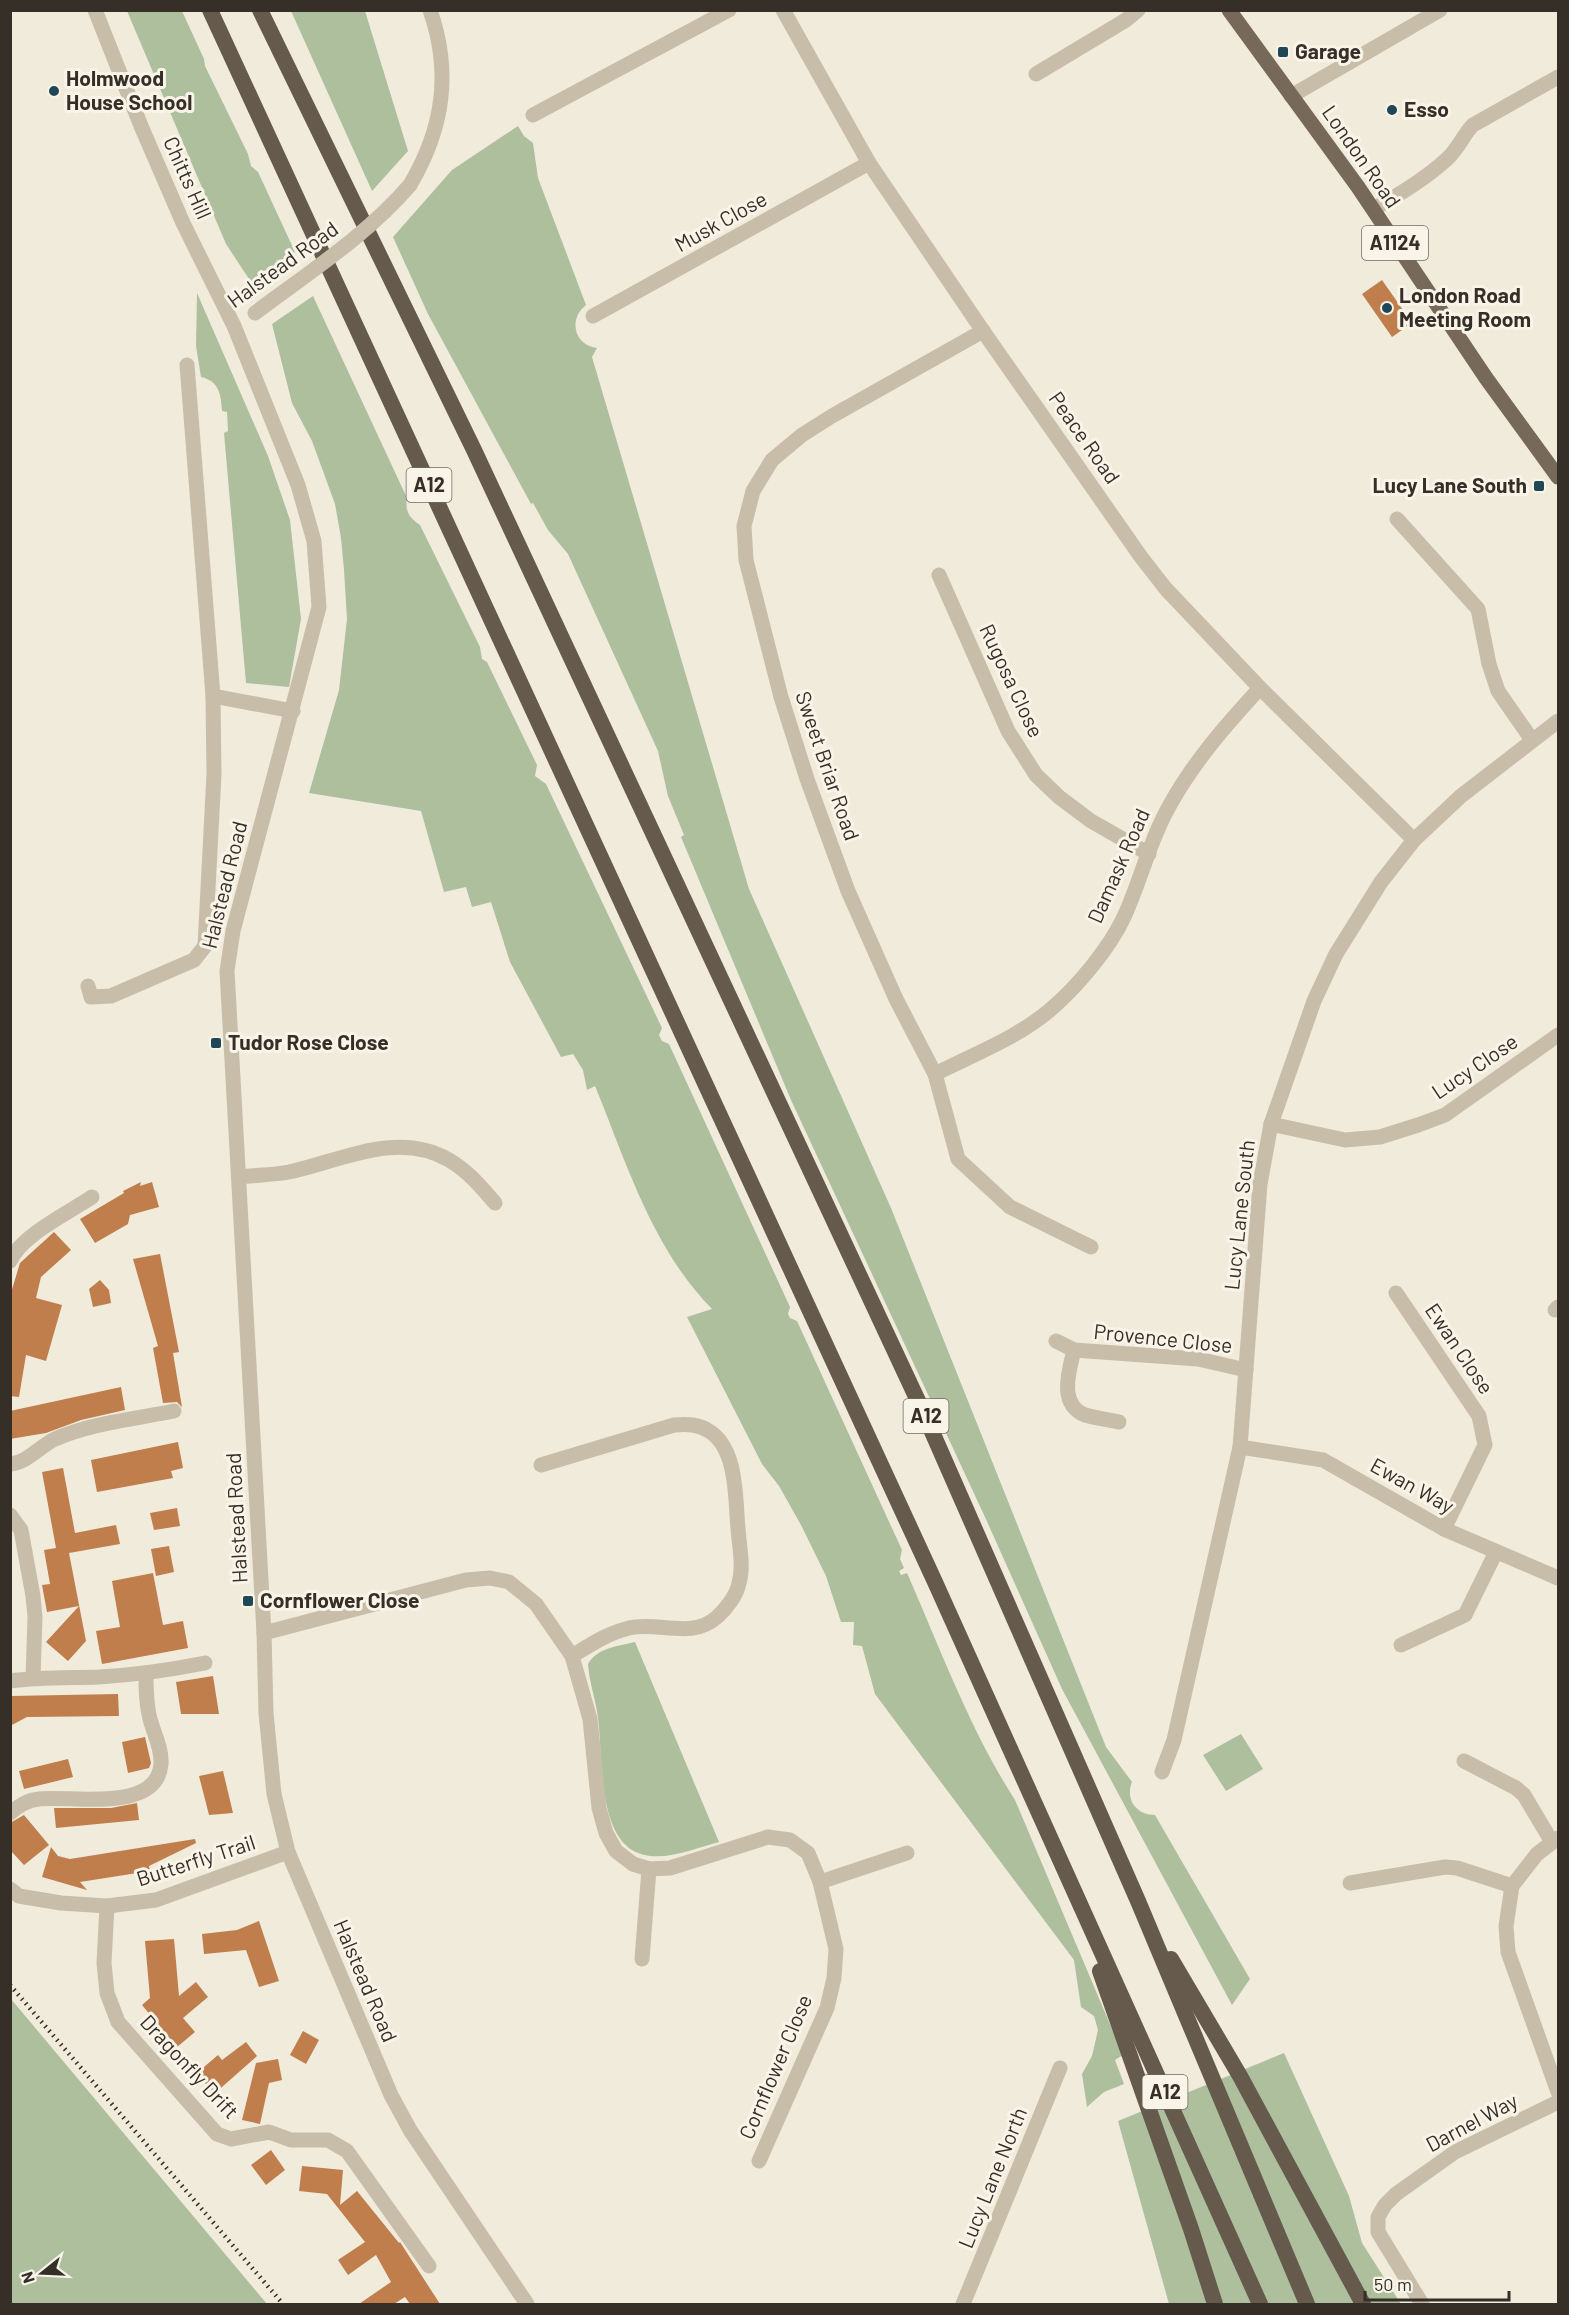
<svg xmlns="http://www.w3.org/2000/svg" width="1569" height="2315" font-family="Barlow,sans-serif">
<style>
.green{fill:#adbf9d}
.building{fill:#bf7e4c}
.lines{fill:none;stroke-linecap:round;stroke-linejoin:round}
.minor{stroke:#c8bda9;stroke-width:15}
.tertiary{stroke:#c8bda9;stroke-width:15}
.primary{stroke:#77695a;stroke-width:15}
.trunk{stroke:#665a4d;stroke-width:16}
.rail{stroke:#352f28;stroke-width:4.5;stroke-dasharray:1.5 4.5;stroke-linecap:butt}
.tertiary-bridge{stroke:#c8bda9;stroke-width:15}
.poi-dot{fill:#204755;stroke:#f8f4e8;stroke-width:2}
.labels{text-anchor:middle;stroke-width:6;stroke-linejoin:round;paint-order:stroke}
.shield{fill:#f8f4e8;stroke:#706a62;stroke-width:1.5}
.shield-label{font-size:20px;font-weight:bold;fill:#352f28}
.poi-label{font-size:21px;font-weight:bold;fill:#352f28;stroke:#f8f4e8;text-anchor:start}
.street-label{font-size:21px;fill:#352f28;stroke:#f8f4e8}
</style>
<rect width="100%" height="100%" fill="#f1ebdc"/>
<!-- green -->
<g class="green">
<polygon points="127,11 182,11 204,59 205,66 248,154 251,166 258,172 295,252 251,282 226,244"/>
<polygon points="291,11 365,11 408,151 372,191"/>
<path d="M518 126 524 136 533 143 538 178 586 305C568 319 574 345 597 348L592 357 749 889 891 1208 1106 1747 1132 1782C1125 1799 1136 1815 1155 1815L1250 1979 1232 2005 1062 1689 985 1517 791 1100 681 837 684 835 668 796 658 751 568 554 548 530 533 503 531 504 428 314 393 237 452 170Z"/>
<path d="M197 293 268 456 290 520 301 619 289 687 246 683 224 433 228 431 227 412 222 411C221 394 219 381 201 377L196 346Z"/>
<path d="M313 296 407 498C405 512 409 517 420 525L480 647 482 659 487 662 537 765 535 776 546 784 662 1028 659 1035 662 1041 669 1044 790 1307 788 1314 790 1318 797 1321 902 1550 900 1559 904 1568 899 1571 901 1575 907 1573C940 1648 971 1732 1015 1800L1123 2055 1115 2060 1124 2084 1104 2092 1087 2107 1082 2074 1092 2056 1098 2030 1094 2016 1081 2007 1074 1960 875 1694 862 1646 853 1645 854 1622H841L826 1576 801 1525 779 1486 762 1464 687 1317 712 1309C652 1248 627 1164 595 1086L587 1090 583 1070 573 1054 561 1057 510 962 491 902 472 907 466 887 444 892 421 811 309 793 339 690 347 619 344 570 341 538 335 504 312 441 292 403 272 324Z"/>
<path d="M635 1642 719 1842C695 1848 663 1863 638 1853 597 1837 603 1755 598 1718 596 1700 589 1682 588 1664 597 1648 618 1646 635 1642Z"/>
<polygon points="1241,1734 1263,1769 1226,1791 1203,1755"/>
<polygon points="11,1999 267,2304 11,2304"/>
<polygon points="1284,2053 1349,2196 1362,2243 1401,2304 1169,2304 1118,2121"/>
</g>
<!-- building -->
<g class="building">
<polygon points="1382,280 1412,323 1392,337 1362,294"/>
<polygon points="141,1182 140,1186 152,1182 159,1207 130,1215 128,1224 95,1243 80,1219 124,1193 123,1191"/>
<polygon points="54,1232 71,1250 41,1277 36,1298 62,1305 46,1361 26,1355 19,1397 10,1396 10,1296 20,1263"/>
<polygon points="160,1254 179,1352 173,1353 182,1407 177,1402 163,1403 153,1348 158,1346 133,1259"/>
<polygon points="100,1280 109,1290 111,1303 93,1307 89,1289"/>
<polygon points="121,1387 125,1410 81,1420 46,1433 10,1439 10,1411"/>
<polygon points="178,1442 183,1468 171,1471 173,1478 97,1492 91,1460"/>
<polygon points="63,1468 75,1533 116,1525 120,1544 69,1553 86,1641 68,1661 46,1642 79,1606 47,1612 42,1585 50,1584 44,1550 56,1548 42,1472"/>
<polygon points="177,1508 180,1526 154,1530 150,1513"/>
<polygon points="169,1546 174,1572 156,1576 151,1549"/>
<polygon points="153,1573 163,1625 183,1621 188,1648 102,1664 96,1631 120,1627 112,1581"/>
<polygon points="213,1676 219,1714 181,1714 176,1682"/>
<polygon points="118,1694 119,1716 27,1717 10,1726 10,1696"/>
<polygon points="145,1737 151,1763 149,1768 128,1773 122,1742"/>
<polygon points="68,1759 73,1777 24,1789 19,1771"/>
<polygon points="223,1771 233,1813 209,1815 199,1776"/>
<polygon points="137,1803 139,1820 56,1828 54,1808 111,1808"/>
<polygon points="24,1815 49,1845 24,1865 10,1850 10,1823"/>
<polygon points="195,1839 196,1843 149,1866 150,1871 80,1882 87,1890 42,1877 51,1847 58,1856 70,1859"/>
<polygon points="259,1921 279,1981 259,1987 246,1950 204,1954 202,1934 237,1930"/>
<polygon points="174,1939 179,1996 196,1982 208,1997 183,2018 195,2032 177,2047 142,2005 150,1998 145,1941"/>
<polygon points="303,2031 319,2040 306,2064 290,2055"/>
<polygon points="246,2042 257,2056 214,2094 197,2073 218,2055 222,2060"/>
<polygon points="278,2059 282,2080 269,2083 260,2124 242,2120 256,2063"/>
<polygon points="271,2150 285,2170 266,2185 251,2165"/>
<polygon points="302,2166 343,2170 340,2205 357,2191 399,2243 400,2242 440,2304 410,2304 405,2297 394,2304 359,2304 391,2282 376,2255 348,2275 338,2260 365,2242 327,2194 299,2191"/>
</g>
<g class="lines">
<!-- minor -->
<g class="minor">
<polyline points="783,10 869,163 983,331 1141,557 1166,589 1260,688 1414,840"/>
<polyline points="1036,74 1126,20 1138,10"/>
<polyline points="1291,96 1440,10"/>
<polyline points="533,115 729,10"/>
<path d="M1373 209C1399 195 1425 179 1447 159 1459 148 1463 135 1473 125L1558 77"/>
<polyline points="593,316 869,163"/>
<polyline points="983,331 832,416 802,435 772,460 753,491 744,526 746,560 781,697 807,779 848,891 896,999 935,1074 958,1159 1010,1207 1091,1247"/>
<polyline points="1397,519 1478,609 1489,664 1498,691 1532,740"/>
<polyline points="939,575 1008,731 1036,775 1059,797 1091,821 1149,854"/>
<polyline points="213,696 293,711"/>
<polyline points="88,986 91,997 111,996 194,960 205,946 214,774 213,696 187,365"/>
<path d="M935 1074C974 1054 1017 1038 1050 1010 1077 987 1109 949 1124 917 1141 880 1150 839 1171 803 1195 760 1227 724 1260 688"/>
<polyline points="1271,1124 1345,1140 1380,1137 1418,1125 1445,1115 1558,1035"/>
<path d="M239 1177C256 1175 273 1175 289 1172 341 1161 397 1130 449 1160 468 1171 481 1187 495 1203"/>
<path d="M10 1261C22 1235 68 1213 92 1197"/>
<polyline points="1396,1293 1479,1416 1485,1445 1444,1529"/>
<polyline points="1555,1310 1558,1307"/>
<polyline points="1056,1341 1074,1350"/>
<path d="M1119 1422C1108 1420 1096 1418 1085 1415 1058 1404 1069 1371 1074 1350L1198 1359 1246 1370"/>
<polyline points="1240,1447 1323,1460 1444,1529 1558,1578"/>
<path d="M10 1464C27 1463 40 1446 55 1439 92 1423 135 1419 174 1411"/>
<path d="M541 1465 674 1425C688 1424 698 1424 709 1431 738 1449 735 1499 738 1528 739 1545 744 1566 739 1583 737 1595 726 1609 717 1617 692 1640 658 1621 629 1628 608 1633 590 1645 572 1656"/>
<polyline points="10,1515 21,1530 33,1596 35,1617 33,1678"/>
<polyline points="264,1633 466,1580 490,1578 509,1582 536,1604 572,1656 590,1719 599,1808 606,1833 616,1851 633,1864 649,1869 670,1868 768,1837 790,1840 808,1853 820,1882 836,1949 834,1978 827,2008 759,2161"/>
<polyline points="1401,1645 1465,1615 1496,1552"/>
<path d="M10 1681C40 1677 69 1678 99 1677 134 1675 170 1670 205 1663"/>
<polyline points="1464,1761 1516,1788 1524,1795 1552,1842"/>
<polyline points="1162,1772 1174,1740 1240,1447 1260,1184 1271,1124 1314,1001 1336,954 1381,882 1414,840 1461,796 1558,721"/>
<path d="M10 1813C19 1806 27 1800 39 1799 70 1795 157 1814 161 1764 162 1748 154 1734 150 1719 146 1704 146 1689 146 1673"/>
<polyline points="1558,1838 1537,1854 1512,1886 1506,1926 1508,1952 1558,2092"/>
<polyline points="820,1882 907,1853"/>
<polyline points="1350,1883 1445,1867 1457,1868 1512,1886"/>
<polyline points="10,1889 19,1896 61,1903 107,1906 156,1900 288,1852"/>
<polyline points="107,1906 104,1963 107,1993 118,2022 217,2134 231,2139 269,2132 291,2140 328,2140 347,2151 429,2266"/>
<polyline points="642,1959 649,1869"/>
<polyline points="963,2304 1060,2068"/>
<polyline points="1422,2304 1378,2232 1378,2217 1385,2205 1396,2194 1455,2152 1558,2102"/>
</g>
<!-- tertiary -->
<g class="tertiary">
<polyline points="95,10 141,126 183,223 234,326 298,485 314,541 319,607 233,931 227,971 264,1633 266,1713 274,1794 288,1852 391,2095 410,2130 527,2304"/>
<path d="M410 185C443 129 452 73 430 10"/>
</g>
<!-- primary -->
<polyline class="primary" points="1229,10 1358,187 1486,378 1558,477"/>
<!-- trunk -->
<g class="trunk">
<polyline points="210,10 935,1582 1260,2304"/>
<polyline points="260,10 474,450 926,1418 1138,1901 1307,2304"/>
<polyline points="1171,1959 1240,2076 1363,2304"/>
<polyline points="1100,1971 1191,2229 1215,2304"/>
</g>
<!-- rail -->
<polyline class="rail" points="10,1985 283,2304"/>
<!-- tertiary-bridge -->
<path class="tertiary-bridge" d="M255 313C308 273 366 236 410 185"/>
</g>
<!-- markers -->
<g class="poi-dot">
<rect x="1277" y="46" width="12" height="12" rx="3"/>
<circle cx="54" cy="91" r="6"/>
<circle cx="1392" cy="110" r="6"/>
<circle cx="1387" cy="308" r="6"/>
<rect x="1533" y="480" width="12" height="12" rx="3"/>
<rect x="210" y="1037" width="12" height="12" rx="3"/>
<rect x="242" y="1595" width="12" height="12" rx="3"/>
</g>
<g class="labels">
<!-- shield labels -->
<g class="shield">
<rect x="1362" y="226" width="66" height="34" rx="4.5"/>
<rect x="406.5" y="468" width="45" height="34" rx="4.5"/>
<rect x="903.5" y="1399" width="45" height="34" rx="4.5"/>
<rect x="1142.5" y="2075" width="45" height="34" rx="4.5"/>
</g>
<g class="shield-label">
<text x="1395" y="250">A1124</text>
<text x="429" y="492">A12</text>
<text x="926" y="1423">A12</text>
<text x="1165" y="2099">A12</text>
</g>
<!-- poi labels -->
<g class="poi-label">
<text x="1295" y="59">Garage</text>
<text x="66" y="86">Holmwood<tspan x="66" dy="24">House School</tspan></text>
<text x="1404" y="117">Esso</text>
<text x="1399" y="303">London Road<tspan x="1399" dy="24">Meeting Room</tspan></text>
<text x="1527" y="493" text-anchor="end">Lucy Lane South</text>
<text x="228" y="1050">Tudor Rose Close</text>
<text x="260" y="1608">Cornflower Close</text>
</g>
<!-- street labels -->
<g class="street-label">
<text transform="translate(1361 157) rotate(55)" y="7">London Road</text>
<text transform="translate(187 178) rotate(66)" y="7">Chitts Hill</text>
<text transform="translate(721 222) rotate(-29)" y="7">Musk Close</text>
<text transform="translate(283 265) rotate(-36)" y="7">Halstead Road</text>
<text transform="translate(1084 438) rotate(55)" y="7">Peace Road</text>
<text transform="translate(1011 681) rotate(65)" y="7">Rugosa Close</text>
<text transform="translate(827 766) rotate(71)" y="7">Sweet Briar Road</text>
<text transform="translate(1119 866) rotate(-66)" y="7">Damask Road</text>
<text transform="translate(225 885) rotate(-76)" y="7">Halstead Road</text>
<text transform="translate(1475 1067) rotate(-34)" y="7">Lucy Close</text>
<text transform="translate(1240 1215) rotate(-84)" y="7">Lucy Lane South</text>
<text transform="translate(1163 1339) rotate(6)" y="7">Provence Close</text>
<text transform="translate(1459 1349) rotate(56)" y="7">Ewan Close</text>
<text transform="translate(1412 1486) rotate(29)" y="7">Ewan Way</text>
<text transform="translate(237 1518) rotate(-93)" y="7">Halstead Road</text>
<text transform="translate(196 1861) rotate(-18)" y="7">Butterfly Trail</text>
<text transform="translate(365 1981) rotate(67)" y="7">Halstead Road</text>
<text transform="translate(189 2067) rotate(47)" y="7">Dragonfly Drift</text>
<text transform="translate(776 2067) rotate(-67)" y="7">Cornflower Close</text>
<text transform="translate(1472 2123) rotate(-28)" y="7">Darnel Way</text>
<text transform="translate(993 2178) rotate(-68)" y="7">Lucy Lane North</text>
</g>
</g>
<!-- border -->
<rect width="1569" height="2315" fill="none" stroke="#352f28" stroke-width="24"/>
<!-- north arrow -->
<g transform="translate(42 2273) rotate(252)" stroke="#f8f4e8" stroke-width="4.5" paint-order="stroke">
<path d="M0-4.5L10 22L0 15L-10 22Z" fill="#352f28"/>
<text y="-9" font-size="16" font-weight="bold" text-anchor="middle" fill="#352f28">N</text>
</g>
<!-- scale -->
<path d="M1365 2291v9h144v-9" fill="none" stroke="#352f28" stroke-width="3"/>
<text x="1374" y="2291" font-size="18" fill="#352f28" stroke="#f8f4e8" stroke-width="4.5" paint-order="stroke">50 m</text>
</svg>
